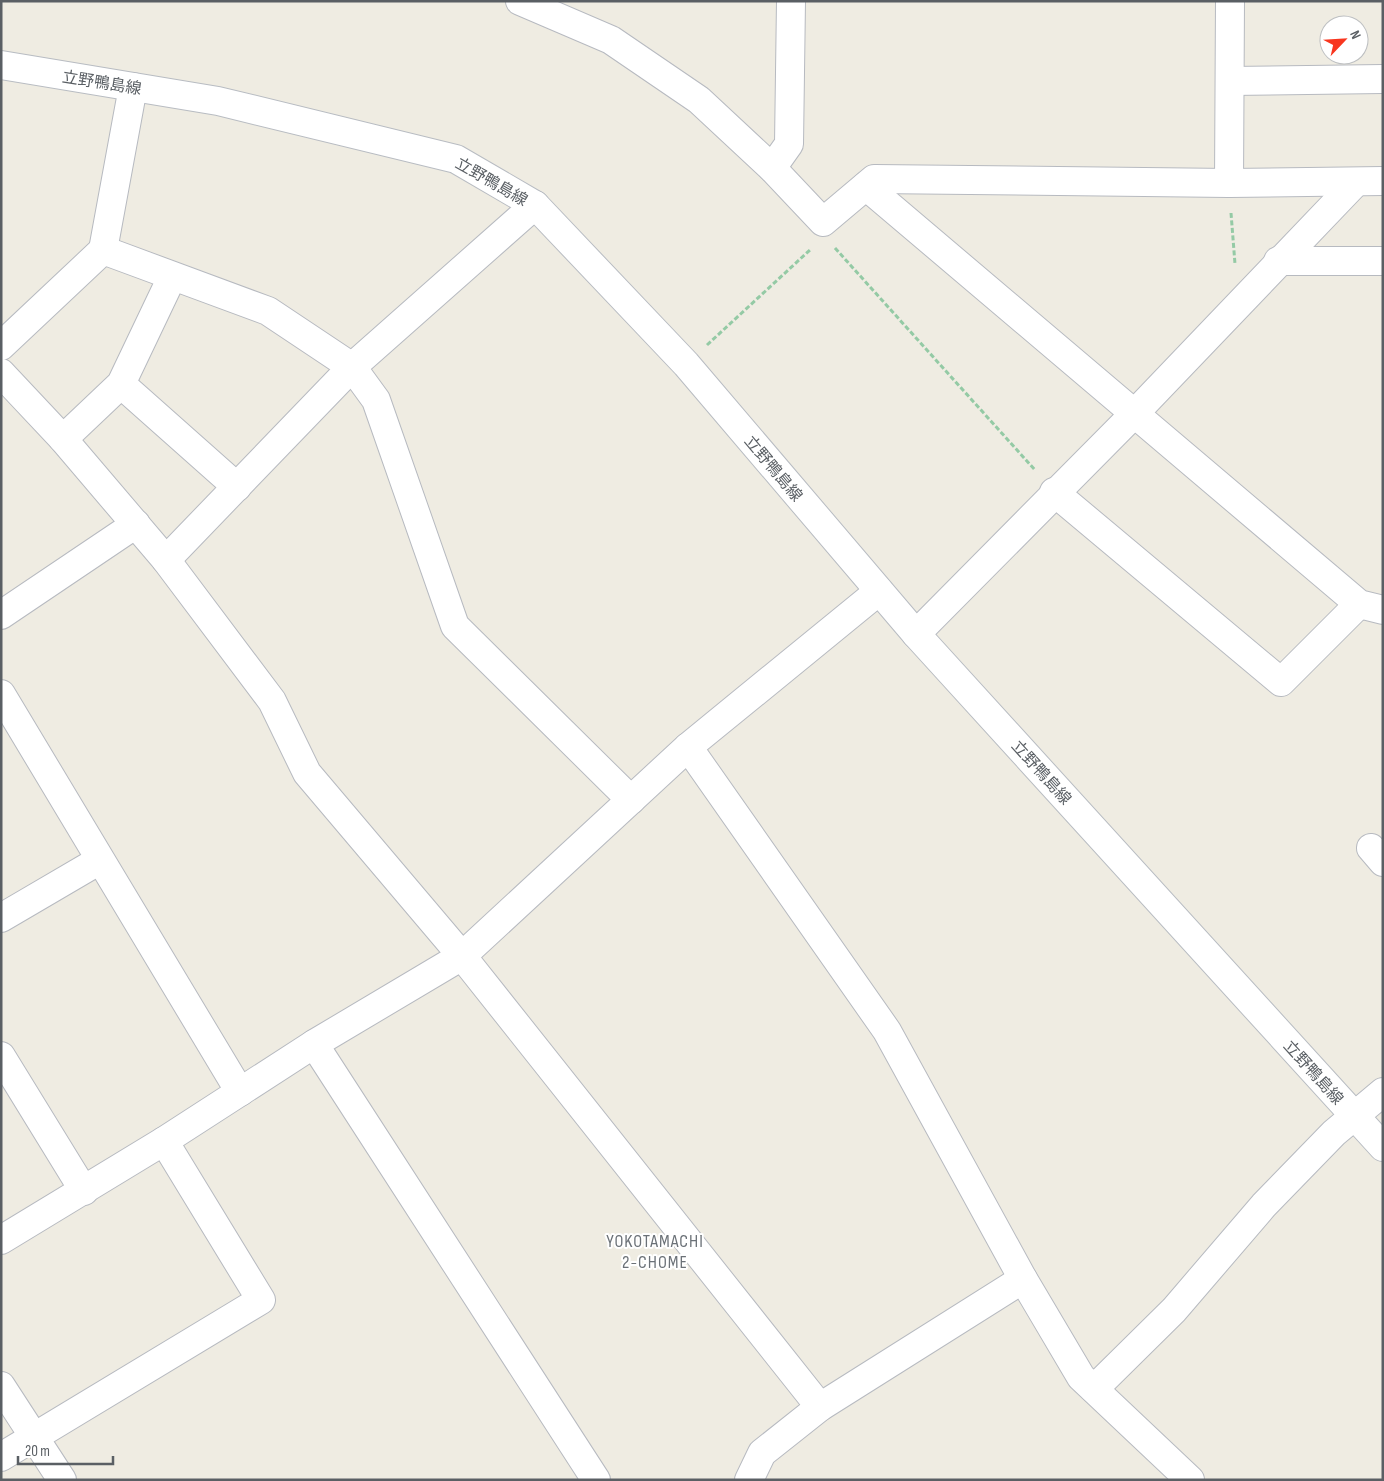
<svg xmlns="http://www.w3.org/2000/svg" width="1384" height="1481" font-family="'Sofia Sans Condensed','Noto Sans JP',sans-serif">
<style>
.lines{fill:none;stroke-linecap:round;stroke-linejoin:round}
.street-casing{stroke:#b7bac0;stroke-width:30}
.secondary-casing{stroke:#b8bcc2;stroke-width:30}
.path{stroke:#94caa5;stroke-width:3;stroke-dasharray:5 2.5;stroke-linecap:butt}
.street{stroke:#fff;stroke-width:28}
.secondary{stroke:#fff;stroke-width:28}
.labels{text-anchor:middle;stroke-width:4;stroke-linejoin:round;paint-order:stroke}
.street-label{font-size:16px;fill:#5a5f64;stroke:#fff}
.neighbourhood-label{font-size:18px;letter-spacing:1px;fill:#6b7177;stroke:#fff}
</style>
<rect width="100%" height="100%" fill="#efece2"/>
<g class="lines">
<defs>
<g id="street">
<polyline points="520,1 611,40 699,100 772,168 823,222 874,179 1229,183 1383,181"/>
<polyline points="1230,81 1383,79"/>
<polyline points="133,87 103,250 268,311 352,367 376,400 455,626 631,800"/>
<polyline points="772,168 789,144 791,1"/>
<polyline points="1229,183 1230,1"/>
<polyline points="866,186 1359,604 1383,610"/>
<polyline points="1278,261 1383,261"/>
<polyline points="1,346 103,250"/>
<polyline points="1,373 63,439 166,560 272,701 307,773 462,956 820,1407"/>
<polyline points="121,384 237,487"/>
<polyline points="63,439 121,384 172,277"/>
<polyline points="1054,492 1281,682 1359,604"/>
<polyline points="166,560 352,367 535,205"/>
<polyline points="1,615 136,524"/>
<polyline points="916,634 1134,414 1356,182"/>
<polyline points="1,694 240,1092"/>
<polyline points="688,747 887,1031 1023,1279 1081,1377 1190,1480"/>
<polyline points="1371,848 1383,862"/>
<polyline points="1,918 100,860"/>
<polyline points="314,1044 596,1480"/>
<polyline points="1,1056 84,1191"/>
<polyline points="1,1240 164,1141 314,1044 462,956 688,747 879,591"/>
<polyline points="1,1386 62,1480"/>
<polyline points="1094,1389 1174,1310 1264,1205 1334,1133 1383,1092"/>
<polyline points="1,1457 261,1300 164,1141"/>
<polyline points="749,1480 762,1453 820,1407 1023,1279"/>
</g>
<polyline id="secondary" points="1,65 218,101 456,159 535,205 686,364 916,634 1383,1147"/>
</defs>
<!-- street casing -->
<use href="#street" class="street-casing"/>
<!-- secondary casing -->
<use href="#secondary" class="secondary-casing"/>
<!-- path -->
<g class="path">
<polyline points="1231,213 1235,264"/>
<polyline points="835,248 1035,470"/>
<polyline points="707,345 811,249"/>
</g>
<!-- street -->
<use href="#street" class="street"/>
<!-- secondary -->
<use href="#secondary" class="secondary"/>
</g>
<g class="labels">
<!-- street labels -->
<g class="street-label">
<text transform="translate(102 82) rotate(9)" y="6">立野鴨島線</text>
<text transform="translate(492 181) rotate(30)" y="6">立野鴨島線</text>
<text transform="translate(774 468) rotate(50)" y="6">立野鴨島線</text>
<text transform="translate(1042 772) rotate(48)" y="6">立野鴨島線</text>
<text transform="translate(1314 1072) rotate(48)" y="6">立野鴨島線</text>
</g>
<!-- neighbourhood labels -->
<g class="neighbourhood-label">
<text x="655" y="1247">YOKOTAMACHI<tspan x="655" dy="21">2-CHOME</tspan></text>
</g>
</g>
<!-- border -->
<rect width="1384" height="1481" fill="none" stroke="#5a5f64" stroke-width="5"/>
<!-- north arrow -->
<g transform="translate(1344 40) rotate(65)"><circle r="24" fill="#ffffff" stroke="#bdbfc1"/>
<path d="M0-4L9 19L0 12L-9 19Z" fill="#f8361f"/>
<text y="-8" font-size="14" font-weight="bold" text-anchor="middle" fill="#5a5f64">N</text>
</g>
<!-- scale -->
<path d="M18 1456v8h95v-8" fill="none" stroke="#5a5f64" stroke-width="2.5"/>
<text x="25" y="1456" font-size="15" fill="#5a5f64" stroke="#ffffff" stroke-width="4" paint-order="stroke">20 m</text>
</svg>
